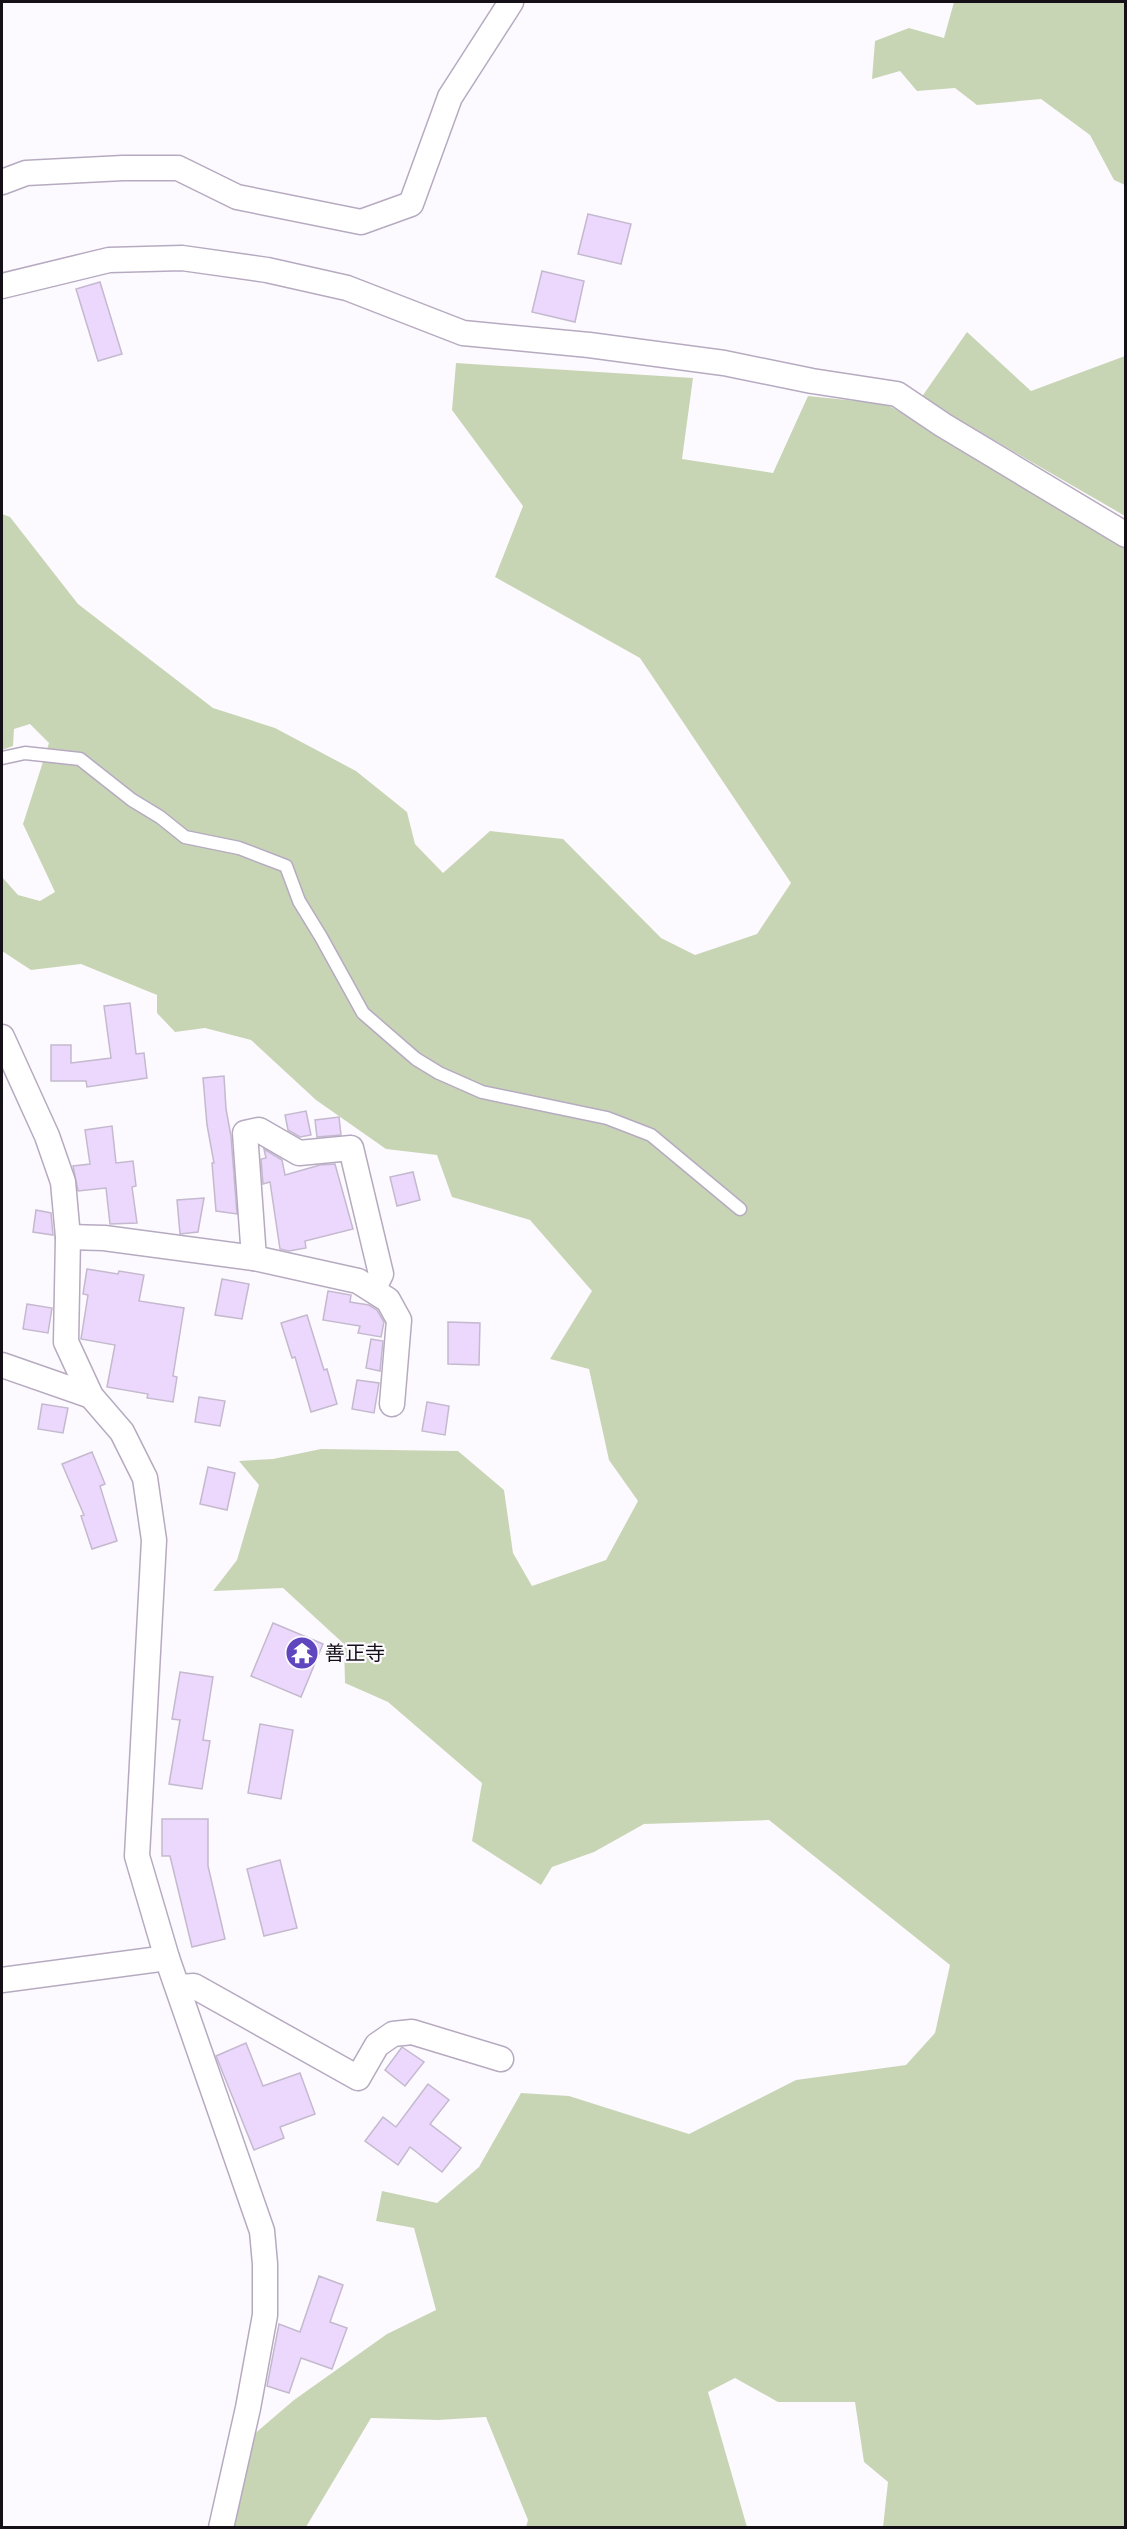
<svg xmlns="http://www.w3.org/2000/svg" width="1127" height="2529" font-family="Quicksand,'Noto Sans JP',sans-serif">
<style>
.green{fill:#c8d5b5}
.building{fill:#ebd8fc;stroke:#c4b9ce;stroke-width:1.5}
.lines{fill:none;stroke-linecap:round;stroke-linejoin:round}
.service-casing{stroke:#b6aac0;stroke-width:15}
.minor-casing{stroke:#b6aac0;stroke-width:27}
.service{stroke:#fff;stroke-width:12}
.minor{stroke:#fff;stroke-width:24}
.labels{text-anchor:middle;stroke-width:4.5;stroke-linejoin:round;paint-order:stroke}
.poi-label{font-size:20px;fill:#151018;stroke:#fdfaff;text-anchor:start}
</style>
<rect width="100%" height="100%" fill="#fdfaff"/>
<!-- green -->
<g class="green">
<polygon points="954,2 1125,2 1125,185 1114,180 1090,135 1041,99 977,105 955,88 917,91 900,71 872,79 875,41 909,28 944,38"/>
<polygon points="967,332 1031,391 1125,356 1125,516 921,398"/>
<polygon points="456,363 693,378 682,459 773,473 808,396 886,404 1125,540 1125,2527 883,2527 888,2482 864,2462 855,2402 778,2402 735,2378 708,2392 747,2527 526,2527 528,2520 486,2417 438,2420 371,2418 306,2527 233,2527 253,2435 294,2400 387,2334 436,2310 414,2228 376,2221 382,2191 437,2203 479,2167 521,2093 569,2096 689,2134 796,2080 906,2065 935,2033 950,1965 769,1820 644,1824 594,1852 552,1867 541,1885 472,1841 482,1783 388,1702 345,1683 344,1644 283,1588 213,1591 237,1560 259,1485 239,1461 273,1459 321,1449 458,1451 504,1490 513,1553 532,1586 606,1560 638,1501 609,1460 589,1369 550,1359 592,1291 530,1220 452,1197 437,1155 386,1149 316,1100 251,1040 205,1028 175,1032 157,1013 157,995 81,964 31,970 2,951 2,877 18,895 40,901 55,892 23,824 49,743 30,724 14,729 13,746 2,750 2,514 10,517 78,604 213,708 275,728 356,771 407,812 415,844 443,873 490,831 563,839 661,938 695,955 757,934 791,883 640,658 495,577 523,506 452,410"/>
</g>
<!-- building -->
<g class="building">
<polygon points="588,214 631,224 621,264 578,254"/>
<polygon points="542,271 584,281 575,322 532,312"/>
<polygon points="100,282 122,354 98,361 76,289"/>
<polygon points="130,1003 136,1054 144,1053 147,1078 87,1087 86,1081 51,1081 51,1045 71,1045 71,1063 111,1058 104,1006"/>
<polygon points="224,1076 226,1109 231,1136 237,1214 216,1211 212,1163 214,1163 207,1125 203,1078"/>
<polygon points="306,1111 311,1135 300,1137 288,1130 285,1115"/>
<polygon points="339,1117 341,1135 317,1137 315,1120"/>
<polygon points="112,1126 116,1163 133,1161 136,1186 132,1187 137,1223 110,1224 106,1188 78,1191 73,1166 90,1164 85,1130"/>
<polygon points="264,1149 282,1160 285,1175 320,1165 335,1164 353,1229 305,1241 306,1248 289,1251 280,1249 270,1182 263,1184 261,1159 266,1158"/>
<polygon points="413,1172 420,1200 397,1206 390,1177"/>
<polygon points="204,1198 198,1232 180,1234 177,1200"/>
<polygon points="36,1210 51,1213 53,1235 33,1232"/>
<polygon points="87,1269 118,1274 119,1271 144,1275 139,1301 184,1308 173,1376 177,1377 173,1402 147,1398 148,1394 107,1387 115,1345 81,1339 88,1295 83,1294"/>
<polygon points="222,1279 249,1284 242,1319 215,1315"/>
<polygon points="328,1291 351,1295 350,1302 369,1305 377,1310 384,1322 381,1337 358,1333 360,1326 323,1320"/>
<polygon points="27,1304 52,1308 48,1333 23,1329"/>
<polygon points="307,1315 324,1370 327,1369 337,1404 311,1412 295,1357 292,1358 281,1323"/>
<polygon points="448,1322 480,1323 479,1365 448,1364"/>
<polygon points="371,1339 383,1341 380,1371 366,1368"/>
<polygon points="357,1380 379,1383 374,1413 352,1409"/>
<polygon points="199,1397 225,1401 220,1426 195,1422"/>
<polygon points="427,1402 449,1406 445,1435 422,1431"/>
<polygon points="42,1404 68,1408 63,1433 38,1429"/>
<polygon points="92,1452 105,1484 100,1486 117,1541 92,1549 81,1516 84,1515 62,1464"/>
<polygon points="208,1467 235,1473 227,1510 200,1504"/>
<polygon points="273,1623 323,1644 301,1697 251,1676"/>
<polygon points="180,1672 213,1677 203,1740 210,1741 202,1789 169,1784 180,1720 172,1719"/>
<polygon points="260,1724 293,1730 281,1799 248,1793"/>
<polygon points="162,1819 208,1819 208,1866 225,1939 192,1947 170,1856 162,1856"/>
<polygon points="280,1860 297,1928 264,1936 247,1869"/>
<polygon points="246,2043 263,2086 300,2073 315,2114 280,2127 284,2138 254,2150 216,2056"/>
<polygon points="402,2047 424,2062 405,2086 385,2070"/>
<polygon points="428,2084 449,2100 430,2124 461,2148 442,2172 410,2147 398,2165 365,2141 383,2117 396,2127"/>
<polygon points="319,2276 343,2285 330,2322 347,2328 332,2369 301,2358 289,2393 267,2386 279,2324 300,2332"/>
</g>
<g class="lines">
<defs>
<polyline id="service" points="2,758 25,753 80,759 132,800 160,817 185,837 239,848 286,866 299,901 321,937 363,1013 416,1059 439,1073 482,1092 607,1118 651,1135 740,1209"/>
<g id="minor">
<polyline points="2,182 26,173 123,168 178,168 237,197 361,222 411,204 450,97 511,2"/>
<polyline points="2,286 109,260 182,258 267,270 347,288 463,333 589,345 724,363 812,381 897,394 943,425 1126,535"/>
<polyline points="2,1037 47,1136 63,1182 68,1237 66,1342 91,1396 122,1432 145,1478 154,1540 137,1856 167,1958 262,2231 265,2264 265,2315 248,2408 221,2528"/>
<polyline points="68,1237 104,1238 254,1258 358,1281 388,1300 399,1320 392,1404"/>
<polyline points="254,1258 245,1133 259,1130 299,1153 351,1148 381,1274 373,1290"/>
<polyline points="2,1365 91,1396"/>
<polyline points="2,1980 167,1958"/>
<polyline points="179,1987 194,1986 358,2078 377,2045 393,2034 412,2032 501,2059"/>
</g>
</defs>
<!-- service casing -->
<use href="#service" class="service-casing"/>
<!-- minor casing -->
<use href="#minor" class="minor-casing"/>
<!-- service -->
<use href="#service" class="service"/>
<!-- minor -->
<use href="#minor" class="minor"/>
</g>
<!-- icons -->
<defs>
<symbol id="temple-disc" viewBox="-11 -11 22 22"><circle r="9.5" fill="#5f45be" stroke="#fdfaff"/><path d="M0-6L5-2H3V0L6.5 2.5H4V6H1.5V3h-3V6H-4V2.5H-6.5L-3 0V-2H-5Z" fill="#fff"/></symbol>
</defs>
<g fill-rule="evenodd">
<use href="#temple-disc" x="283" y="1634" width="38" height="38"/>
</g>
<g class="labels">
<!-- poi labels -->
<g class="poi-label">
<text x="325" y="1660">善正寺</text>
</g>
</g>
<!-- border -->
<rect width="1127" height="2529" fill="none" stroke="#151018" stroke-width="6"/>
</svg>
